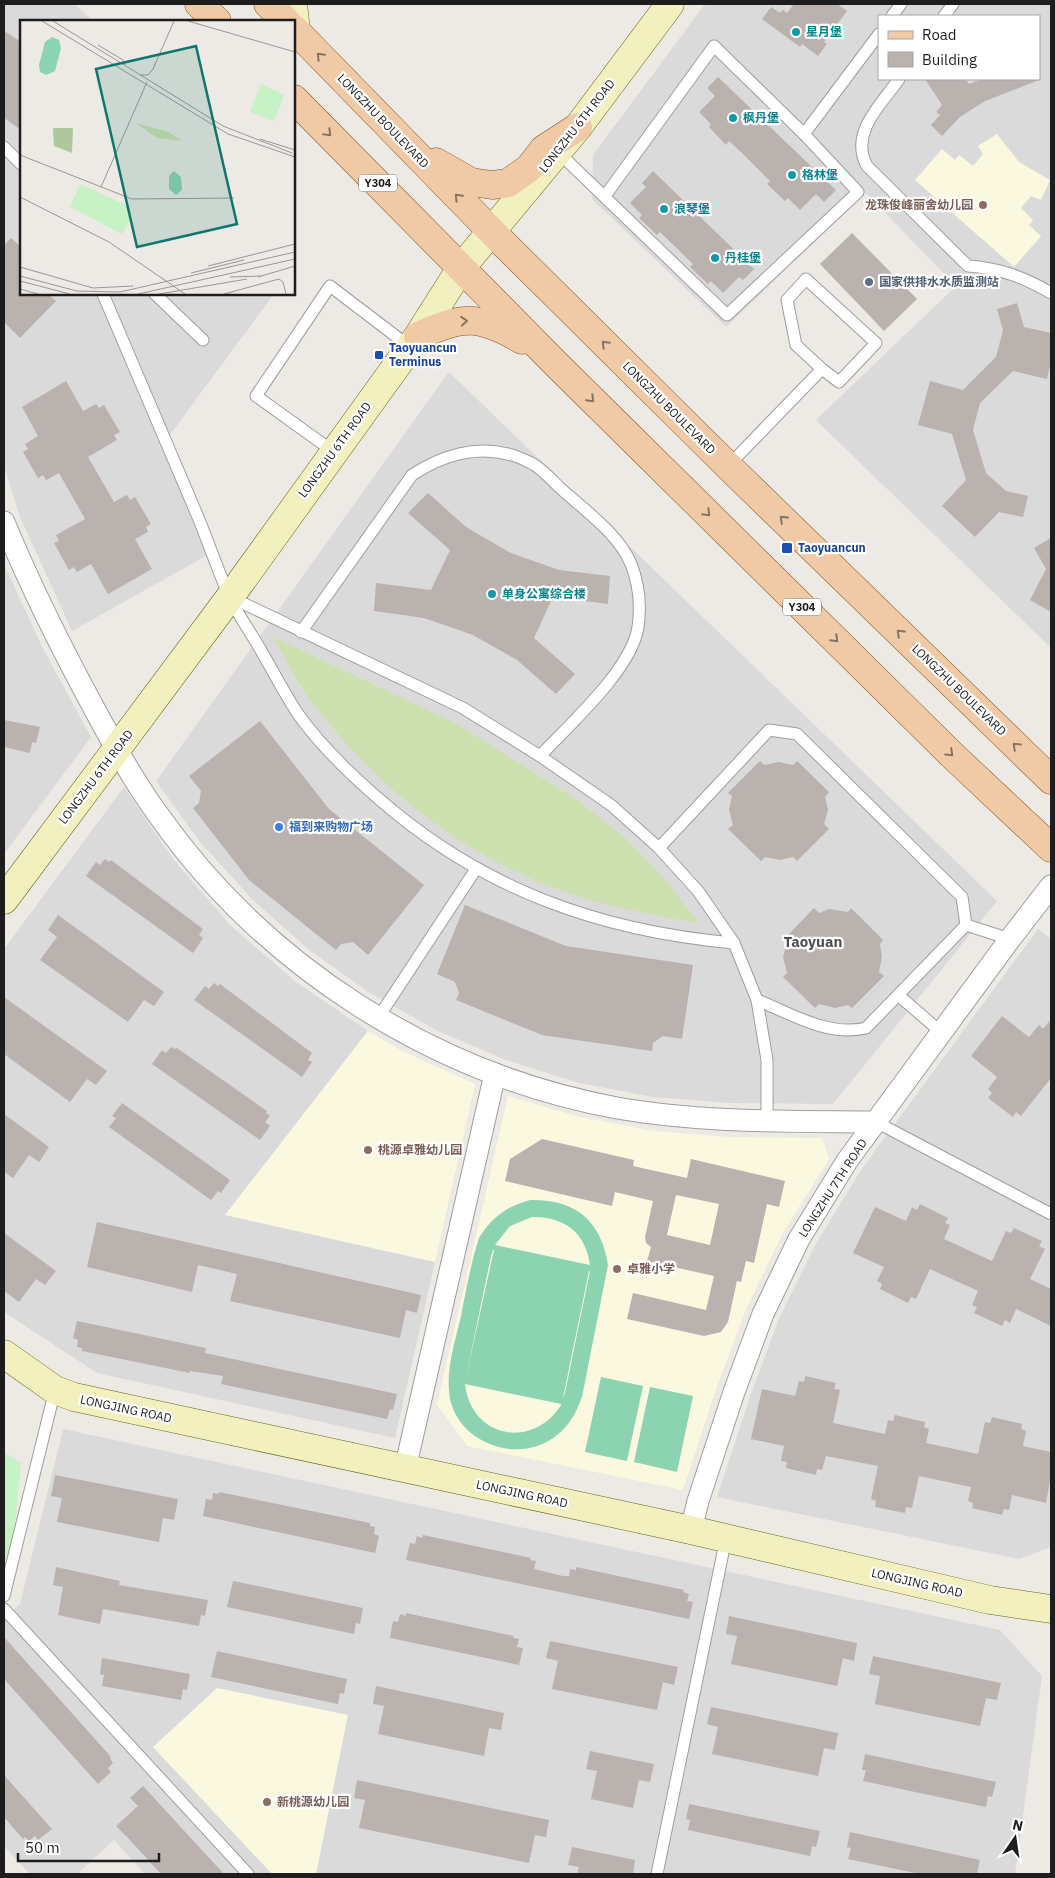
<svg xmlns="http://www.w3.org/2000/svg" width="1055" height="1878" font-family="'IBM Plex Sans','Noto Sans SC',sans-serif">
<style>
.residential{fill:#dbdada;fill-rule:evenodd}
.education{fill:#fbf8e0}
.grass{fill:#cde1b0}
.park{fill:#c6f2c6}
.pitch{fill:#8cd3b1;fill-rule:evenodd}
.building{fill:#bab2ae;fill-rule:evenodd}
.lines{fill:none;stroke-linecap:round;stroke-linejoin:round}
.lane-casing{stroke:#9e9e9e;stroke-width:13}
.street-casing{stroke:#9e9e9e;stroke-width:23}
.secondary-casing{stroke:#656712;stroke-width:29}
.primary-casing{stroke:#855512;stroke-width:29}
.lane{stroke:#fff;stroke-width:11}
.street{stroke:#fff;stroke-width:21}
.secondary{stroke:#f1f0be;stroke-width:28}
.primary{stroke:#f0caa6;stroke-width:28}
.oneway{stroke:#867462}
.culture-dot{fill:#0f9aa8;stroke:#fff;stroke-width:2}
.education-dot{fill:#8d6e63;stroke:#fff;stroke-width:2}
.service-dot{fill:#5c6f8a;stroke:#fff;stroke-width:2}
.transit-dot{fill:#1a4fb4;stroke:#fff;stroke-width:2}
.shop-dot{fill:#3f7fe0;stroke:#fff;stroke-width:2}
.labels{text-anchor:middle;stroke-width:4.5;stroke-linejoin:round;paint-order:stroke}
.shield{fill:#fff;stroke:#616161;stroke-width:1}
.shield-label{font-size:11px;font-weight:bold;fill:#1d1d1d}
.culture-label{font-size:12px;font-weight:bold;fill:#0d838f;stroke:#fff;text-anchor:start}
.street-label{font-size:12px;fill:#1d1d1d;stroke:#fff}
.education-label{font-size:12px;font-weight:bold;fill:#785e54;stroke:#fff;text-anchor:start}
.service-label{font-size:12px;font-weight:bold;fill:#4e5e75;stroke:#fff;text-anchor:start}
.transit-label{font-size:12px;font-weight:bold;fill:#164399;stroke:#fff;text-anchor:start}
.shop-label{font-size:12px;font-weight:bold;fill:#366cbe;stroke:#fff;text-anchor:start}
.quarter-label{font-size:15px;font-weight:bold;fill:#505050;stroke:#fff}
.inset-road{fill:none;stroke:#9a9794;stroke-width:1}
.view{fill:#0f766e;fill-opacity:0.15;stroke:#0f766e;stroke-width:2.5}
.inset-edge{fill:none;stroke:#1d1d1d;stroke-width:2.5}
</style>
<rect width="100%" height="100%" fill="#ede9e4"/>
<!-- residential -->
<g class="residential">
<polygon points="4,4 75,4 93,21 21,21 21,294 274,294 166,440 213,552 72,631 20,517 4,466"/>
<path d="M705 4H1051V648L816 420 956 286 866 193 726 327 592 199 593 155ZM879 16H1039V79H879Z"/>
<polygon points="449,372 997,901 833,1104 729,1103 653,1097 579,1083 506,1060 436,1030 370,993 308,949 252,899 200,842 156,781"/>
<polygon points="4,564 42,647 91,737 4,854"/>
<polygon points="124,787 173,859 230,925 296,982 368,1031 226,1215 435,1262 395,1438 97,1373 4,1312 4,949"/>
<polygon points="1038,929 1051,939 1051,1547 1019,1559 717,1497 750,1397 778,1321 814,1247 861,1170"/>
<polygon points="63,1429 1000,1630 1042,1676 1015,1874 145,1874 114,1840 77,1874 30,1874 4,1846 4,1619 20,1604"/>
</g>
<!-- education -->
<g class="education">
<polygon points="997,134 1019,162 1050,180 1041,200 1031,196 1021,208 1033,220 1029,225 1041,236 1014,267 915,180 942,149 955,160 959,155 973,166 983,154 978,146"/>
<polygon points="368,1031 402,1051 475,1084 435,1262 225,1215"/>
<polygon points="508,1096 580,1117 654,1131 729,1137 822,1138 829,1159 784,1231 747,1307 717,1386 683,1490 467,1446 437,1405"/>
<polygon points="217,1688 348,1715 316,1874 272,1874 153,1747"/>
</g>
<!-- grass -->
<path class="grass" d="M273 637 455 723 579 801 624 837 664 878 699 923C657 916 615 908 574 895 471 862 379 790 314 705 298 685 286 659 273 637Z"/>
<!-- park -->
<polygon class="park" points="4,1452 21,1463 10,1573 4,1579"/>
<!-- pitch -->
<g class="pitch">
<path d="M530 1200C575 1199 601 1220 608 1265L582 1397C576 1413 570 1425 557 1435 521 1465 460 1445 450 1399 445 1371 455 1342 461 1316 466 1290 471 1263 479 1238 492 1217 506 1207 530 1200ZM532 1217C564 1216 586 1233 590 1265L495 1245 510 1226ZM493 1250H494L466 1377 491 1256ZM590 1271 565 1393 563 1398 589 1271ZM465 1384 561 1404V1405C533 1450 471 1438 465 1384Z"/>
<polygon points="601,1377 643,1386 627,1461 585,1452"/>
<polygon points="650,1387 693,1396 677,1472 634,1462"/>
</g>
<!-- building -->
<g class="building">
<polygon points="794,4 837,4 847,11 824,42 827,44 818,56 802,44 800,47 762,19 771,7 780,13 783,10 787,13"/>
<polygon points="4,31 21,42 21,130 4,118"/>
<polygon points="718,77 836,190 824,202 816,194 800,210 788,198 785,201 767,184 770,181 742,153 729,141 726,145 709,127 711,124 699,112 715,96 707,88"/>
<polygon points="925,79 966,79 969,84 982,79 1039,80 985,101 960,117 942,136 931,125 940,115 936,112 942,105"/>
<polygon points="653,171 754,269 743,280 739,277 723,293 711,281 708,284 690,267 693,264 660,232 657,235 639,218 642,215 630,203 646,187 642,183"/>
<polygon points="852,233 917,299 884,331 820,264"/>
<polygon points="11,238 21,247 21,294 48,294 56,301 20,338 4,322 4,245"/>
<polygon points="1017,303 1024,327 1051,333 1051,362 1047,379 1013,371 980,403 973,430 986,473 1006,491 1028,496 1023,517 999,512 975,537 942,506 966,480 952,434 918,425 930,381 963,390 996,357 1003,330 997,309"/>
<polygon points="66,381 83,411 96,404 99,408 104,405 120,432 114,435 117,440 88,457 114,502 127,495 130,500 135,497 151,524 146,527 148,532 135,539 152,569 108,594 91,564 77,572 74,567 69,570 54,543 59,541 56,535 85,519 59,473 46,480 43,475 38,478 23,452 28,449 25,444 38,436 22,407"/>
<polygon points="428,493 466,527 511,553 559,570 610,576 608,604 553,597 534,638 575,674 556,694 517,660 473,635 424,618 374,611 376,583 431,590 450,550 408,513"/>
<polygon points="1051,538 1051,612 1030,600 1046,569 1034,548"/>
<polygon points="4,720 40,727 36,743 32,742 30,753 4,747"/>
<polygon points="260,721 329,809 424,885 368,955 353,942 341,944 336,950 249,880 193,808 199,803 201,791 189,776"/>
<polygon points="760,761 764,765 779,762 793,765 797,761 829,792 825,797 828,810 824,824 829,829 797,861 793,857 780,860 765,857 761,861 728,829 733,825 729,810 732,796 728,793"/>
<polygon points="105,859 109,862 111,860 203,929 199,935 203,938 193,953 86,876 96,862 100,865"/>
<polygon points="465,905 566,946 693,965 682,1039 663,1036 653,1043 652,1051 542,1035 456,1000 459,993 455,982 437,974"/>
<polygon points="814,908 819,913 829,909 848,912 851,908 883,940 880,944 882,957 879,972 884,976 852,1008 848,1005 835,1008 819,1004 815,1008 783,977 787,973 783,957 787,944 783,940"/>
<polygon points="58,915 164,992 154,1006 144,1000 128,1022 40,960 57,937 48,930"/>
<polygon points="214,983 218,986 220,984 312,1053 308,1060 312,1062 302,1077 194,1000 205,986 209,989"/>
<polygon points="4,997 107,1071 96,1085 87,1079 70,1102 4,1054"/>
<polygon points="1002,1016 1029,1037 1039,1025 1043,1029 1051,1019 1051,1078 1021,1116 1016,1112 1013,1117 988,1098 992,1093 988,1089 997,1077 971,1056"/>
<polygon points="171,1047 175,1049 177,1048 267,1111 266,1113 270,1116 265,1122 270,1126 260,1140 152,1064 162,1050 166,1053"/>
<polygon points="122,1103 230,1180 221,1193 218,1191 211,1200 109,1127 116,1118 112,1116"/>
<polygon points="4,1114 49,1147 39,1162 29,1155 13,1178 4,1172"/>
<path d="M542 1139 634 1160 633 1166 687 1178 691 1159 785 1181 779 1207 767 1204 754 1263 746 1261 741 1282 737 1281 728 1322 721 1332 704 1336 627 1319 633 1293 706 1310 714 1276 647 1261 651 1247 646 1243 645 1237 653 1201 615 1192 612 1206 505 1181 510 1159ZM676 1195 719 1204 710 1245 667 1235Z"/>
<polygon points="920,1204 948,1218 945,1223 950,1225 944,1239 992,1261 1006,1231 1011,1233 1014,1228 1042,1241 1039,1246 1045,1249 1030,1279 1051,1289 1051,1326 1016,1309 1010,1323 1005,1320 1002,1326 974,1313 977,1307 972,1305 978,1291 930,1269 916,1299 911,1297 908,1303 880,1289 882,1284 877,1281 884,1267 853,1253 875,1207 906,1221 912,1207 917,1210"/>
<polygon points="97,1222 421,1295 417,1313 406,1310 400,1338 230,1301 237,1274 198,1265 192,1292 87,1267"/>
<polygon points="4,1233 56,1271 45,1285 36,1279 19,1302 4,1291"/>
<polygon points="77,1321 206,1348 205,1353 397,1394 393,1410 390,1409 387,1419 221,1384 223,1376 190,1371 190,1373 82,1351 82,1348 77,1347 78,1340 73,1338"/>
<polygon points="805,1376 836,1383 834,1389 840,1390 833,1423 885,1434 888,1420 893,1421 895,1415 925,1422 924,1427 929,1429 926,1443 978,1454 985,1422 990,1423 992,1417 1022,1424 1021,1429 1026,1431 1023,1446 1051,1452 1051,1476 1046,1503 1012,1495 1009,1510 1004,1509 1002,1515 972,1508 973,1503 968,1501 971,1487 919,1476 912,1508 906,1507 905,1513 875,1507 876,1501 871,1499 878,1466 826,1456 822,1470 817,1469 816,1475 786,1468 787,1462 781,1461 784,1446 751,1439 762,1389 795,1396 799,1381 804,1382"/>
<polygon points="55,1475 178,1499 174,1520 163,1518 159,1542 57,1522 62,1498 51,1496"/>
<polygon points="219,1492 370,1523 370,1526 375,1527 374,1534 379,1536 375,1553 203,1516 206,1499 212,1500 213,1493 219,1494"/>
<polygon points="423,1535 531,1558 530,1560 536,1561 534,1569 563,1576 569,1576 570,1569 576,1570 576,1567 684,1590 683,1592 689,1594 687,1601 693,1602 689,1619 406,1560 410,1543 415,1544 417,1536 422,1538"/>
<polygon points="56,1567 120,1581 119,1585 208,1600 205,1616 201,1615 199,1626 103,1609 100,1624 58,1615 63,1587 53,1585"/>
<polygon points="233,1581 363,1608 360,1624 356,1623 354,1634 227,1607"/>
<polygon points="406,1613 514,1636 513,1638 519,1639 517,1647 523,1648 519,1665 390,1638 393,1621 398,1622 400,1614 406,1616"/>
<polygon points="729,1616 857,1643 854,1661 843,1658 837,1686 731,1664 737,1636 726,1634"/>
<polygon points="4,1637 111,1757 110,1758 113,1763 108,1768 111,1772 98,1784 4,1679"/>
<polygon points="550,1641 678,1667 674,1685 663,1682 657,1710 552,1689 558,1661 546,1658"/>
<polygon points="217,1651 347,1679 344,1694 340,1693 338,1704 211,1677"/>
<polygon points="873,1656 1001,1683 997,1700 986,1698 980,1726 875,1704 880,1676 869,1674"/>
<polygon points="102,1658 190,1674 187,1690 183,1689 181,1700 102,1686 104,1675 100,1674"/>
<polygon points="376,1686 504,1713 501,1730 489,1728 484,1756 378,1734 384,1706 373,1704"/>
<polygon points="711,1707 838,1733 835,1750 824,1748 818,1776 712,1754 718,1727 707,1724"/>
<polygon points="590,1751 654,1764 650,1782 639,1780 633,1808 591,1799 597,1771 586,1769"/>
<polygon points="865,1754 996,1782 992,1797 988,1796 986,1807 863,1781 866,1770 862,1770"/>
<polygon points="4,1775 52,1829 38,1840 35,1836 29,1841 25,1837 23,1839 4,1817"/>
<polygon points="357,1780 549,1820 546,1837 535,1835 529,1863 359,1828 365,1800 354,1798"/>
<polygon points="143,1786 224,1874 161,1874 128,1838 116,1826 138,1806 130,1798"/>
<polygon points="689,1804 820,1831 816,1847 812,1846 810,1856 688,1830 690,1820 686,1819"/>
<polygon points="850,1832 980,1860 977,1874 920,1874 848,1859 851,1848 847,1847"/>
<polygon points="572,1847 635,1860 633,1874 577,1874 579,1867 568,1865"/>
</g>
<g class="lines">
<defs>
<g id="lane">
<polyline points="892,16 901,4"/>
<polyline points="944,16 953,4"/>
<path d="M899 79C881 105 849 133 867 166L968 266C999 268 1024 277 1051 293"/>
<polyline points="4,147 21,164"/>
<polyline points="558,152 727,315 858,192 804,134 879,34"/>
<polyline points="605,196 714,46 804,134"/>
<path d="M103 294C134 366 164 438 195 510 207 538 217 568 229 596 237 613 249 630 259 647 272 669 284 693 298 714 320 745 350 774 379 799 482 889 599 931 734 943"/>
<polyline points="155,294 203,340"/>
<polyline points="334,452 256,396 330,286 410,347"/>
<polyline points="728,466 822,369 839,382 876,343 806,279 787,300 796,345 822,369"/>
<polyline points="230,597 463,708 540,756 611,805 659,848 698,891 734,943 757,1000 767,1060 767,1120"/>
<path d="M301 632 412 475C443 455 475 445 512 455 519 457 527 461 533 464 542 469 551 479 559 487 582 508 619 534 631 564 639 584 641 606 638 627 632 669 569 725 540 756"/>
<path d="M659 848 769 730 797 734 962 897 966 925 866 1028C828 1037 792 1014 757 1000"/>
<polyline points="966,925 1010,939"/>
<polyline points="898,995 941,1032"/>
<polyline points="378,1018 476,869"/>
<polyline points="876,1122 1051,1214"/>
<polyline points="4,1596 55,1390"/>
<polyline points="4,1609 248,1874"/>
<polyline points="657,1874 726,1538"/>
</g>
<g id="street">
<path d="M4 522C29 583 58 641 89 699 110 738 131 777 157 813 264 966 433 1074 617 1108 702 1123 789 1121 876 1122"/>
<polyline points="405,1469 495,1074"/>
<polyline points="691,1530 698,1501 734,1392 763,1314 799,1239 847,1161 1010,939 1051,886"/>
</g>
<g id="secondary">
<polyline points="293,4 296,31"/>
<polyline points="4,900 230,597 418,336 461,268 578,127 670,4"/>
<polyline points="4,1354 55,1390 74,1397 691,1530 990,1600 1051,1609"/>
</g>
<g id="primary">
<polyline points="199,4 217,21"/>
<polyline points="268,4 286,21"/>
<polyline points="294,29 492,232 728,466 1051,780"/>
<polyline points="294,99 556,364 952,755 1051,848"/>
<polyline points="436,162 471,182 492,185 508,183 529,168 544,149 578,127"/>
<path d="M418 336C463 316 478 314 522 340"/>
</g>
</defs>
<!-- lane casing -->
<use href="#lane" class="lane-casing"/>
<!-- street casing -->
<use href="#street" class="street-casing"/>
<!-- secondary casing -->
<use href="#secondary" class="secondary-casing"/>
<!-- primary casing -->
<use href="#primary" class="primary-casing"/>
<!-- lane -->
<use href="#lane" class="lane"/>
<!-- street -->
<use href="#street" class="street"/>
<!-- secondary -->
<use href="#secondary" class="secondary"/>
<!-- primary -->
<use href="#primary" class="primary"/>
</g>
<!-- one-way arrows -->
<defs><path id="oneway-chevron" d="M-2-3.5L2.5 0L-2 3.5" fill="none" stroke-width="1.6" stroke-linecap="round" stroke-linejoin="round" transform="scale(1.25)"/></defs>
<g class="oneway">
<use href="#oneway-chevron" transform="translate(320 56) rotate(-134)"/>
<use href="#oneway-chevron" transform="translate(328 133) rotate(45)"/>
<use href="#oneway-chevron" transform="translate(458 197) rotate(-134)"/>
<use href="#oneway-chevron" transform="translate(464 321) rotate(-5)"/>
<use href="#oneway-chevron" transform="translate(605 344) rotate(-135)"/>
<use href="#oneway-chevron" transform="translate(591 399) rotate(45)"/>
<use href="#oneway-chevron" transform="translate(707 513) rotate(45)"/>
<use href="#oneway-chevron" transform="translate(783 519) rotate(-136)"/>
<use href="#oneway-chevron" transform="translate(900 633) rotate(-136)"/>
<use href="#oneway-chevron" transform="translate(835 639) rotate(45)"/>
<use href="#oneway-chevron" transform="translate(1016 746) rotate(-136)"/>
<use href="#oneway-chevron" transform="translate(950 753) rotate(44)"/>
</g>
<!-- markers -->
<g class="culture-dot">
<circle cx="796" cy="32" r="5"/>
<circle cx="733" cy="118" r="5"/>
<circle cx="792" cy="175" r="5"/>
<circle cx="664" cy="209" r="5"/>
<circle cx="715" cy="258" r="5"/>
<circle cx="492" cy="594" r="5"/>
</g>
<g class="education-dot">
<circle cx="983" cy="205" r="5"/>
<circle cx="368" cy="1150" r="5"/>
<circle cx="617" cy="1269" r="5"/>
<circle cx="267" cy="1802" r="5"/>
</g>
<circle class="service-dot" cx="869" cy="282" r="5"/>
<g class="transit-dot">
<rect x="374" y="350" width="10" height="10" rx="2.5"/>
<rect x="781" y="542" width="12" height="12" rx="2.5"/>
</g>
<circle class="shop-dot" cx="279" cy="827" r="5"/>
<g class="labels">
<!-- shield labels -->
<g class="shield">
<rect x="359" y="174.5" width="38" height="17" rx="4"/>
<rect x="783" y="598.5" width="38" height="17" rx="4"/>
</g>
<g class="shield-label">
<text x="378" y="187">Y304</text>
<text x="802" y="611">Y304</text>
</g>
<!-- culture labels -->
<g class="culture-label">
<text x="806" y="36">星月堡</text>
<text x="743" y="122">枫丹堡</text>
<text x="802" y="179">格林堡</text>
<text x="674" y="213">浪琴堡</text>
<text x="725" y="262">丹桂堡</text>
<text x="502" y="598">单身公寓综合楼</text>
</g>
<!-- street labels -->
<g class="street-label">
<text transform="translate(383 121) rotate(46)" y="4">LONGZHU BOULEVARD</text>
<text transform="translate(577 126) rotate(-52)" y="4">LONGZHU 6TH ROAD</text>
<text transform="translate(669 408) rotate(45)" y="4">LONGZHU BOULEVARD</text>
<text transform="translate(335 450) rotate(-54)" y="4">LONGZHU 6TH ROAD</text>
<text transform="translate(959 690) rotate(44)" y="4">LONGZHU BOULEVARD</text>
<text transform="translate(96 777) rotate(-53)" y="4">LONGZHU 6TH ROAD</text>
<text transform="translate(833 1188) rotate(-57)" y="4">LONGZHU 7TH ROAD</text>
<text transform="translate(126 1409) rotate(12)" y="4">LONGJING ROAD</text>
<text transform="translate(522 1494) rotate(12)" y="4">LONGJING ROAD</text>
<text transform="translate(917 1583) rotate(13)" y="4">LONGJING ROAD</text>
</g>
<!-- education labels -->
<g class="education-label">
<text x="973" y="209" text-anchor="end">龙珠俊峰丽舍幼儿园</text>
<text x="378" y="1154">桃源卓雅幼儿园</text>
<text x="627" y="1273">卓雅小学</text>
<text x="277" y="1806">新桃源幼儿园</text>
</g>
<!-- service labels -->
<g class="service-label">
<text x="879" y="286">国家供排水水质监测站</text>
</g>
<!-- transit labels -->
<g class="transit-label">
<text x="389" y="352">Taoyuancun<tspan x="389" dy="14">Terminus</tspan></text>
<text x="798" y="552">Taoyuancun</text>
</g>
<!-- shop labels -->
<g class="shop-label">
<text x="289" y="831">福到来购物广场</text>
</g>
<!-- quarter labels -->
<g class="quarter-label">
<text x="813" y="947">Taoyuan</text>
</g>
</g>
<!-- overview -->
<g transform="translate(20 20)">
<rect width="275" height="275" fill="#ede9e4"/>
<path d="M116 103 148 112 163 121 137 118Z" fill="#cde1b0"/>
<path d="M33 108H53L52 133 34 126Z" fill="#aec89e"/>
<path d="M241 64 264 75 254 101 230 92ZM60 164 110 187 111 198 102 214 50 187Z" fill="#c6f2c6"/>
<path d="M32 17 39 20 41 28 35 51 26 55 20 52 19 45 25 22ZM154 151 161 157 162 170 156 175 149 169V156Z" fill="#8cd3b1"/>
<path class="inset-road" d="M22 1 208 114 275 137M33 1 203 106 272 133M168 1 275 32M78 25 103 40 105 45M133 49 154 1M120 55H128L134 48M240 119 275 130M0 135 112 179 214 178M81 167 127 62M0 177 89 222 165 274M188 246 275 224M0 247 73 268 113 266M171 253 224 240M0 256 57 271 100 272 275 232M210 257 241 256M238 257 275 246M0 261 50 274M0 269 18 274M118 274 275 239M139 274 227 259M204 274 259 259 263 262 266 274"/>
<path class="view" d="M176 26 217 204 117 227 76 49Z"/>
<rect width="275" height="275" class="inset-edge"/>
</g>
<!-- border -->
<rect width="1055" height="1878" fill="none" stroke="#1d1d1d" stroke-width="10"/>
<!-- legend -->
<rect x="878" y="15" width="162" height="65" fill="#ffffff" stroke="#a5a5a5"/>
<rect x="888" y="31" width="25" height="8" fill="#f0caa6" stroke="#a5a5a5"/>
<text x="922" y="40" font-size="15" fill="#1d1d1d">Road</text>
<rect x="888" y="52" width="25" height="15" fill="#bab2ae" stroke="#a5a5a5"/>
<text x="922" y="65" font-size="15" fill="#1d1d1d">Building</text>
<!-- north arrow -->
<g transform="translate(1015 1838) rotate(13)" stroke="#ffffff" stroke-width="4" paint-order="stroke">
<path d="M0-4L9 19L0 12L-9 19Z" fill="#1d1d1d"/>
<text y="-8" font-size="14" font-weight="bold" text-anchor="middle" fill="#1d1d1d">N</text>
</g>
<!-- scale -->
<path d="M18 1853v8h141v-8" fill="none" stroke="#1d1d1d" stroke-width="2.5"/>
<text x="25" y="1853" font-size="15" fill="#1d1d1d" stroke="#ffffff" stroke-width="4" paint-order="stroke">50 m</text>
</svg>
